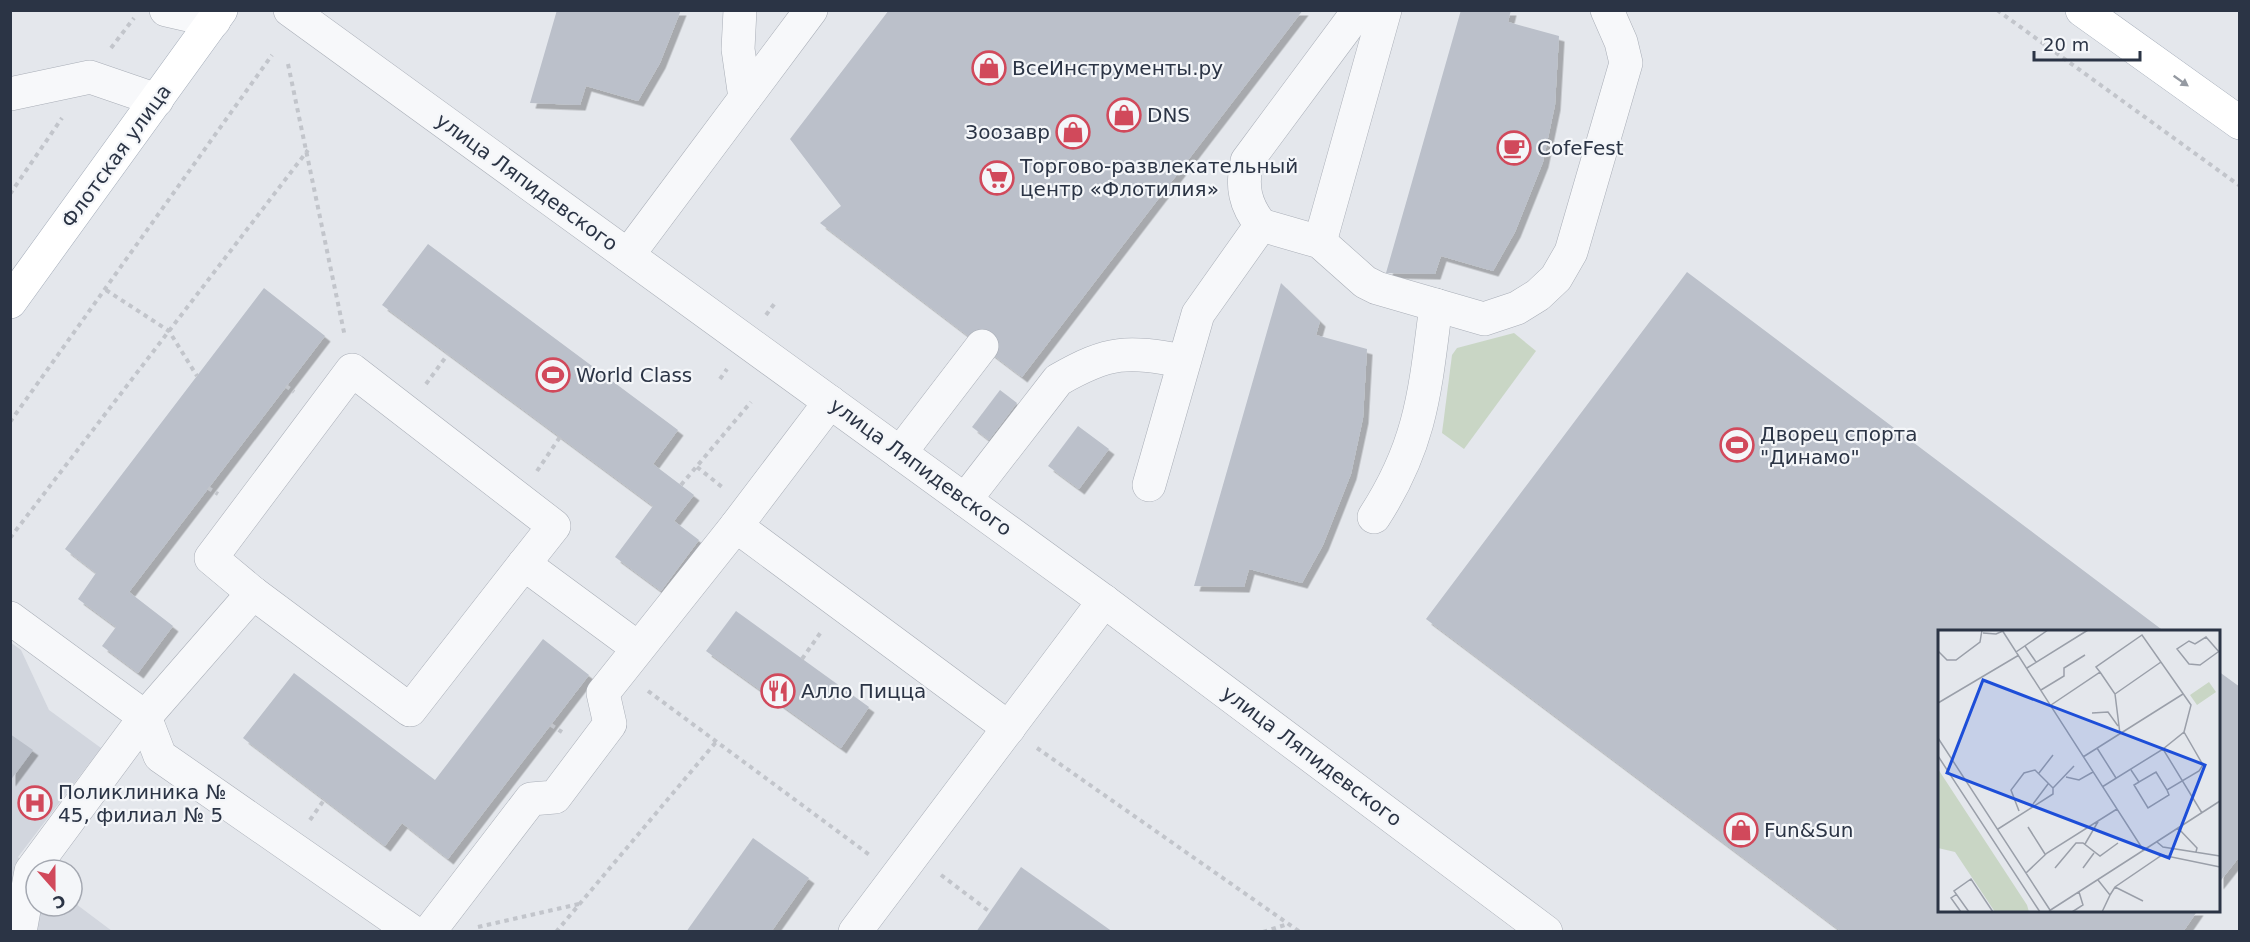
<svg xmlns="http://www.w3.org/2000/svg" width="2250" height="942" font-family="'DejaVu Sans',sans-serif">
<style>
.built{fill:#d2d6de}
.green{fill:#c9d6c5}
.building{fill:#bbc0ca;filter:url(#shadow)}
.lines{fill:none;stroke-linecap:round;stroke-linejoin:round}
.minor-casing{stroke:#a9aeb7;stroke-width:34}
.major-casing{stroke:#a3abb8;stroke-width:34}
.path{stroke:#c2c5cb;stroke-width:4;stroke-dasharray:4.5 4.5;stroke-linecap:butt}
.minor{stroke:#f7f8fa;stroke-width:33}
.major{stroke:#fff;stroke-width:33}
.oneway{fill:#959aa2}
.labels{text-anchor:middle;stroke-width:4.5;stroke-linejoin:round;paint-order:stroke}
.poi-label{font-size:20px;fill:#2b3445;stroke:#f4f6f9;text-anchor:start}
.street-label{font-size:20px;fill:#2b3445;stroke:#f4f6f9}
.inset-road{fill:none;stroke:#9a9fa9;stroke-width:1.5}
.view{fill:#1d4ed8;fill-opacity:0.15;stroke:#1d4ed8;stroke-width:3}
.inset-edge{fill:none;stroke:#2b3445;stroke-width:3}
</style>
<defs>
<filter id="shadow"><feDropShadow dx="5.5" dy="5.5" stdDeviation="0" flood-color="#0004"/></filter>
</defs>
<rect width="100%" height="100%" fill="#e4e7ec"/>
<!-- built -->
<polygon class="built" points="10,642 21,650 49,710 101,748 18,857 31,871 36,906 72,906 72,901 112,931 11,931"/>
<!-- green -->
<polygon class="green" points="1514,333 1536,351 1464,449 1442,433 1452,355 1457,348"/>
<!-- building -->
<g class="building">
<polygon points="557,10 681,10 660,63 638,101 586,86 580,105 530,103"/>
<polygon points="889,10 1303,10 1022,377 820,223 841,206 790,139"/>
<polygon points="1461,10 1511,10 1508,22 1559,36 1555,105 1543,162 1515,232 1493,271 1441,256 1435,274 1386,273"/>
<polygon points="428,244 678,430 653,464 694,495 674,521 699,540 661,591 615,557 653,506 382,305"/>
<polygon points="1687,272 2165,632 1940,632 1940,910 2198,910 2183,932 1842,932 1426,619"/>
<polygon points="1281,283 1320,321 1316,335 1367,349 1363,418 1351,474 1323,545 1302,583 1249,569 1244,587 1194,586"/>
<polygon points="264,288 325,336 129,592 173,626 138,673 102,646 116,627 78,599 96,573 65,549"/>
<polygon points="1000,390 1017,403 989,440 972,427"/>
<polygon points="1078,426 1109,449 1079,489 1048,466"/>
<polygon points="736,611 869,707 841,748 706,651"/>
<polygon points="543,639 589,675 448,859 402,823 385,846 243,738 294,673 435,780"/>
<polygon points="2218,671 2240,687 2240,856 2218,884"/>
<polygon points="10,734 33,750 10,781"/>
<polygon points="753,838 809,878 771,932 686,932"/>
<polygon points="1021,867 1113,932 976,932"/>
</g>
<g class="lines">
<defs>
<g id="minor">
<polyline points="166,10 214,21"/>
<polyline points="290,10 1104,601 1546,932"/>
<polyline points="740,10 738,49 745,98"/>
<path d="M1359 10 1247 161C1241 186 1245 205 1261 225L1320 242 1365 282 1377 288 1484 319 1517 308 1538 295 1556 278 1571 252 1626 63 1621 42 1607 10"/>
<polyline points="10,94 90,77 157,100"/>
<polyline points="1320,242 1385,10"/>
<polyline points="628,255 811,10"/>
<polyline points="900,453 982,346"/>
<polyline points="1149,485 1198,314 1261,225"/>
<path d="M965 500 1058 380C1110 350 1127 351 1184 361"/>
<path d="M1374 517C1422 443 1425 390 1436 305"/>
<polyline points="736,526 1009,728"/>
<polyline points="253,593 211,558 352,370 554,526 524,564"/>
<polyline points="10,618 145,717 160,756 413,932"/>
<polyline points="20,932 31,871 145,717 253,593 410,710 524,564 638,648"/>
<polyline points="429,932 531,799 555,797 610,724 603,693 736,526 830,402"/>
<polyline points="855,932 1104,601"/>
</g>
<g id="major">
<polyline points="2082,10 2240,123"/>
<polyline points="10,302 221,10"/>
</g>
</defs>
<!-- minor casing -->
<use href="#minor" class="minor-casing"/>
<!-- major casing -->
<use href="#major" class="major-casing"/>
<!-- path -->
<g class="path">
<polyline points="1997,10 2240,186"/>
<polyline points="111,48 134,18"/>
<polyline points="288,64 345,337"/>
<polyline points="10,194 62,118"/>
<polyline points="106,290 169,331 197,376"/>
<polyline points="766,315 775,303"/>
<polyline points="720,379 727,369"/>
<polyline points="426,384 448,354"/>
<polyline points="286,386 294,392"/>
<polyline points="10,422 272,55"/>
<polyline points="697,467 722,487"/>
<polyline points="537,471 560,437"/>
<polyline points="681,485 751,402"/>
<polyline points="208,488 218,494"/>
<polyline points="10,538 308,150"/>
<polyline points="802,659 821,632"/>
<polyline points="648,691 871,856"/>
<polyline points="551,725 562,732"/>
<polyline points="1037,748 1300,932"/>
<polyline points="310,820 324,800"/>
<polyline points="941,875 990,912"/>
<polyline points="478,927 579,904"/>
<polyline points="556,932 716,742"/>
<polyline points="1263,932 1288,924"/>
</g>
<!-- minor -->
<use href="#minor" class="minor"/>
<!-- major -->
<use href="#major" class="major"/>
</g>
<!-- one-way arrows -->
<defs><path id="oneway-solid" d="M-6-.8H1V-3.2L6.5 0L1 3.2V.8H-6Z" transform="scale(1.5)"/></defs>
<use class="oneway" href="#oneway-solid" transform="translate(2181 81) rotate(35)"/>
<!-- icons -->
<defs>
<symbol id="shop-ring" viewBox="-11 -11 22 22"><circle r="9.5" fill="#f4f6f9" stroke="#d1495b" stroke-width="1.5"/><path d="M-5-2.5h2.3a2.7 3.5 0 0 1 5.4 0H5L5.5 6h-11ZM-1.5-2.5h3a1.5 2.3 0 0 0-3 0Z" fill="#d1495b"/></symbol>
<symbol id="cafe-ring" viewBox="-11 -11 22 22"><circle r="9.5" fill="#f4f6f9" stroke="#d1495b" stroke-width="1.5"/><path d="M-5.5-4.5H6V0H3Q3 3.5 0 3.5H-2.5Q-5.5 3.5-5.5 0ZM3-3.2v2h1.7v-2ZM-6 4.5H4V6H-6Z" fill="#d1495b"/></symbol>
<symbol id="supermarket-ring" viewBox="-11 -11 22 22"><circle r="9.5" fill="#f4f6f9" stroke="#d1495b" stroke-width="1.5"/><path d="M-6-5.5h2.5l.6 2H6L4.5 2H-2.5L-4.4-4H-6ZM-1.5 3.2a1.3 1.3 0 1 0 .1 0ZM3 3.2a1.3 1.3 0 1 0 .1 0Z" fill="#d1495b"/></symbol>
<symbol id="stadium-ring" viewBox="-11 -11 22 22"><circle r="9.5" fill="#f4f6f9" stroke="#d1495b" stroke-width="1.5"/><path d="M0-5a6.5 5 0 1 0 0 10a6.5 5 0 1 0 0-10ZM-3.5-1.8h7v3.6h-7Z" fill="#d1495b"/></symbol>
<symbol id="restaurant-ring" viewBox="-11 -11 22 22"><circle r="9.5" fill="#f4f6f9" stroke="#d1495b" stroke-width="1.5"/><path d="M-5-6h1v4h1v-4h1v4h1v-4h1v5L-1.5 .5V6h-2V.5L-5-1ZM5-6V6H3V1.5H1.5Q1.5-4 5-6Z" fill="#d1495b"/></symbol>
<symbol id="hospital-ring" viewBox="-11 -11 22 22"><circle r="9.5" fill="#f4f6f9" stroke="#d1495b" stroke-width="1.5"/><path d="M-5-5h3v3.5h4V-5h3V5h-3V1.5h-4V5h-3Z" fill="#d1495b"/></symbol>
</defs>
<g fill-rule="evenodd">
<use href="#shop-ring" x="970" y="49" width="38" height="38"/>
<use href="#shop-ring" x="1105" y="96" width="38" height="38"/>
<use href="#shop-ring" x="1054" y="113" width="38" height="38"/>
<use href="#cafe-ring" x="1495" y="129" width="38" height="38"/>
<use href="#supermarket-ring" x="978" y="159" width="38" height="38"/>
<use href="#stadium-ring" x="534" y="356" width="38" height="38"/>
<use href="#stadium-ring" x="1718" y="426" width="38" height="38"/>
<use href="#restaurant-ring" x="759" y="672" width="38" height="38"/>
<use href="#hospital-ring" x="16" y="784" width="38" height="38"/>
<use href="#shop-ring" x="1722" y="811" width="38" height="38"/>
</g>
<g class="labels">
<!-- poi labels -->
<g class="poi-label">
<text x="1012" y="75">ВсеИнструменты.ру</text>
<text x="1147" y="122">DNS</text>
<text x="1050" y="139" text-anchor="end">Зоозавр</text>
<text x="1537" y="155">CofeFest</text>
<text x="1020" y="173">Торгово-развлекательный<tspan x="1020" dy="23">центр «Флотилия»</tspan></text>
<text x="576" y="382">World Class</text>
<text x="1760" y="441">Дворец спорта<tspan x="1760" dy="23">"Динамо"</tspan></text>
<text x="801" y="698">Алло Пицца</text>
<text x="58" y="799">Поликлиника №<tspan x="58" dy="23">45, филиал № 5</tspan></text>
<text x="1764" y="837">Fun&amp;Sun</text>
</g>
<!-- street labels -->
<g class="street-label">
<text transform="translate(116 156) rotate(-54)" y="7">Флотская улица</text>
<text transform="translate(527 182) rotate(36)" y="7">улица Ляпидевского</text>
<text transform="translate(921 467) rotate(36)" y="7">улица Ляпидевского</text>
<text transform="translate(1312 756) rotate(37)" y="7">улица Ляпидевского</text>
</g>
</g>
<!-- overview -->
<g transform="translate(1938 630)">
<rect width="282" height="282" fill="#e4e7ec"/>
<path d="M271 52 278 62 259 75 252 65ZM0 139 89 275 91 282H57L17 222 0 218Z" fill="#c9d6c5"/>
<path class="inset-road" d="M64 0 206 221M45 3 58 4 65 1M87 16 98 32M0 21 9 30H18L42 12 44 0M78 22 110 0M280 22 262 35 251 34 239 19 251 11 257 14 268 7 282 23M89 38 150 0M162 42 177 64 182 104M103 60 126 46V38L147 25M177 64 223 32M0 73 81 25M113 75 162 42 158 37 204 5 253 75 246 102 225 119M154 83 170 82 180 96M0 108 112 280M159 118 178 148M0 126 102 282M145 127 245 64M193 140 201 152 218 142 229 160 261 141 265 135 246 102M101 143 115 125M128 147 141 150 155 142M201 152 196 155 210 178 231 165 229 160M164 157 225 119 264 183M115 158 136 136M95 174 110 154M90 197 107 224M240 198 259 218 258 222M60 199 115 164V158L97 140 86 143 73 160 81 181M219 212 225 217 282 226M147 214 161 190M117 238 138 213H145L162 226 180 213M145 238 156 223M88 243 109 223 179 179M160 250 172 265 164 282M177 257 205 271M19 264 13 268 23 282M172 265 177 257 224 225 282 237M111 281 282 171M31 282 16 261 33 249 55 282M134 282 145 275 141 262"/>
<path class="view" d="M45 50 267 135 231 228 9 143Z"/>
<rect width="282" height="282" class="inset-edge"/>
</g>
<!-- border -->
<rect width="2250" height="942" fill="none" stroke="#2b3445" stroke-width="24"/>
<!-- north arrow -->
<g transform="translate(54 888) rotate(159)"><circle r="28" fill="#f4f6f9" stroke="#a4a8b1" stroke-width="1.5"/>
<path d="M0-4.5L10 22L0 15L-10 22Z" fill="#d1495b"/>
<text y="-9" font-size="16" font-weight="bold" text-anchor="middle" fill="#2b3445">С</text>
</g>
<!-- scale -->
<path d="M2034 51v9h106v-9" fill="none" stroke="#2b3445" stroke-width="3"/>
<text x="2043" y="51" font-size="18" fill="#2b3445" stroke="#f4f6f9" stroke-width="4.5" paint-order="stroke">20 m</text>
</svg>
